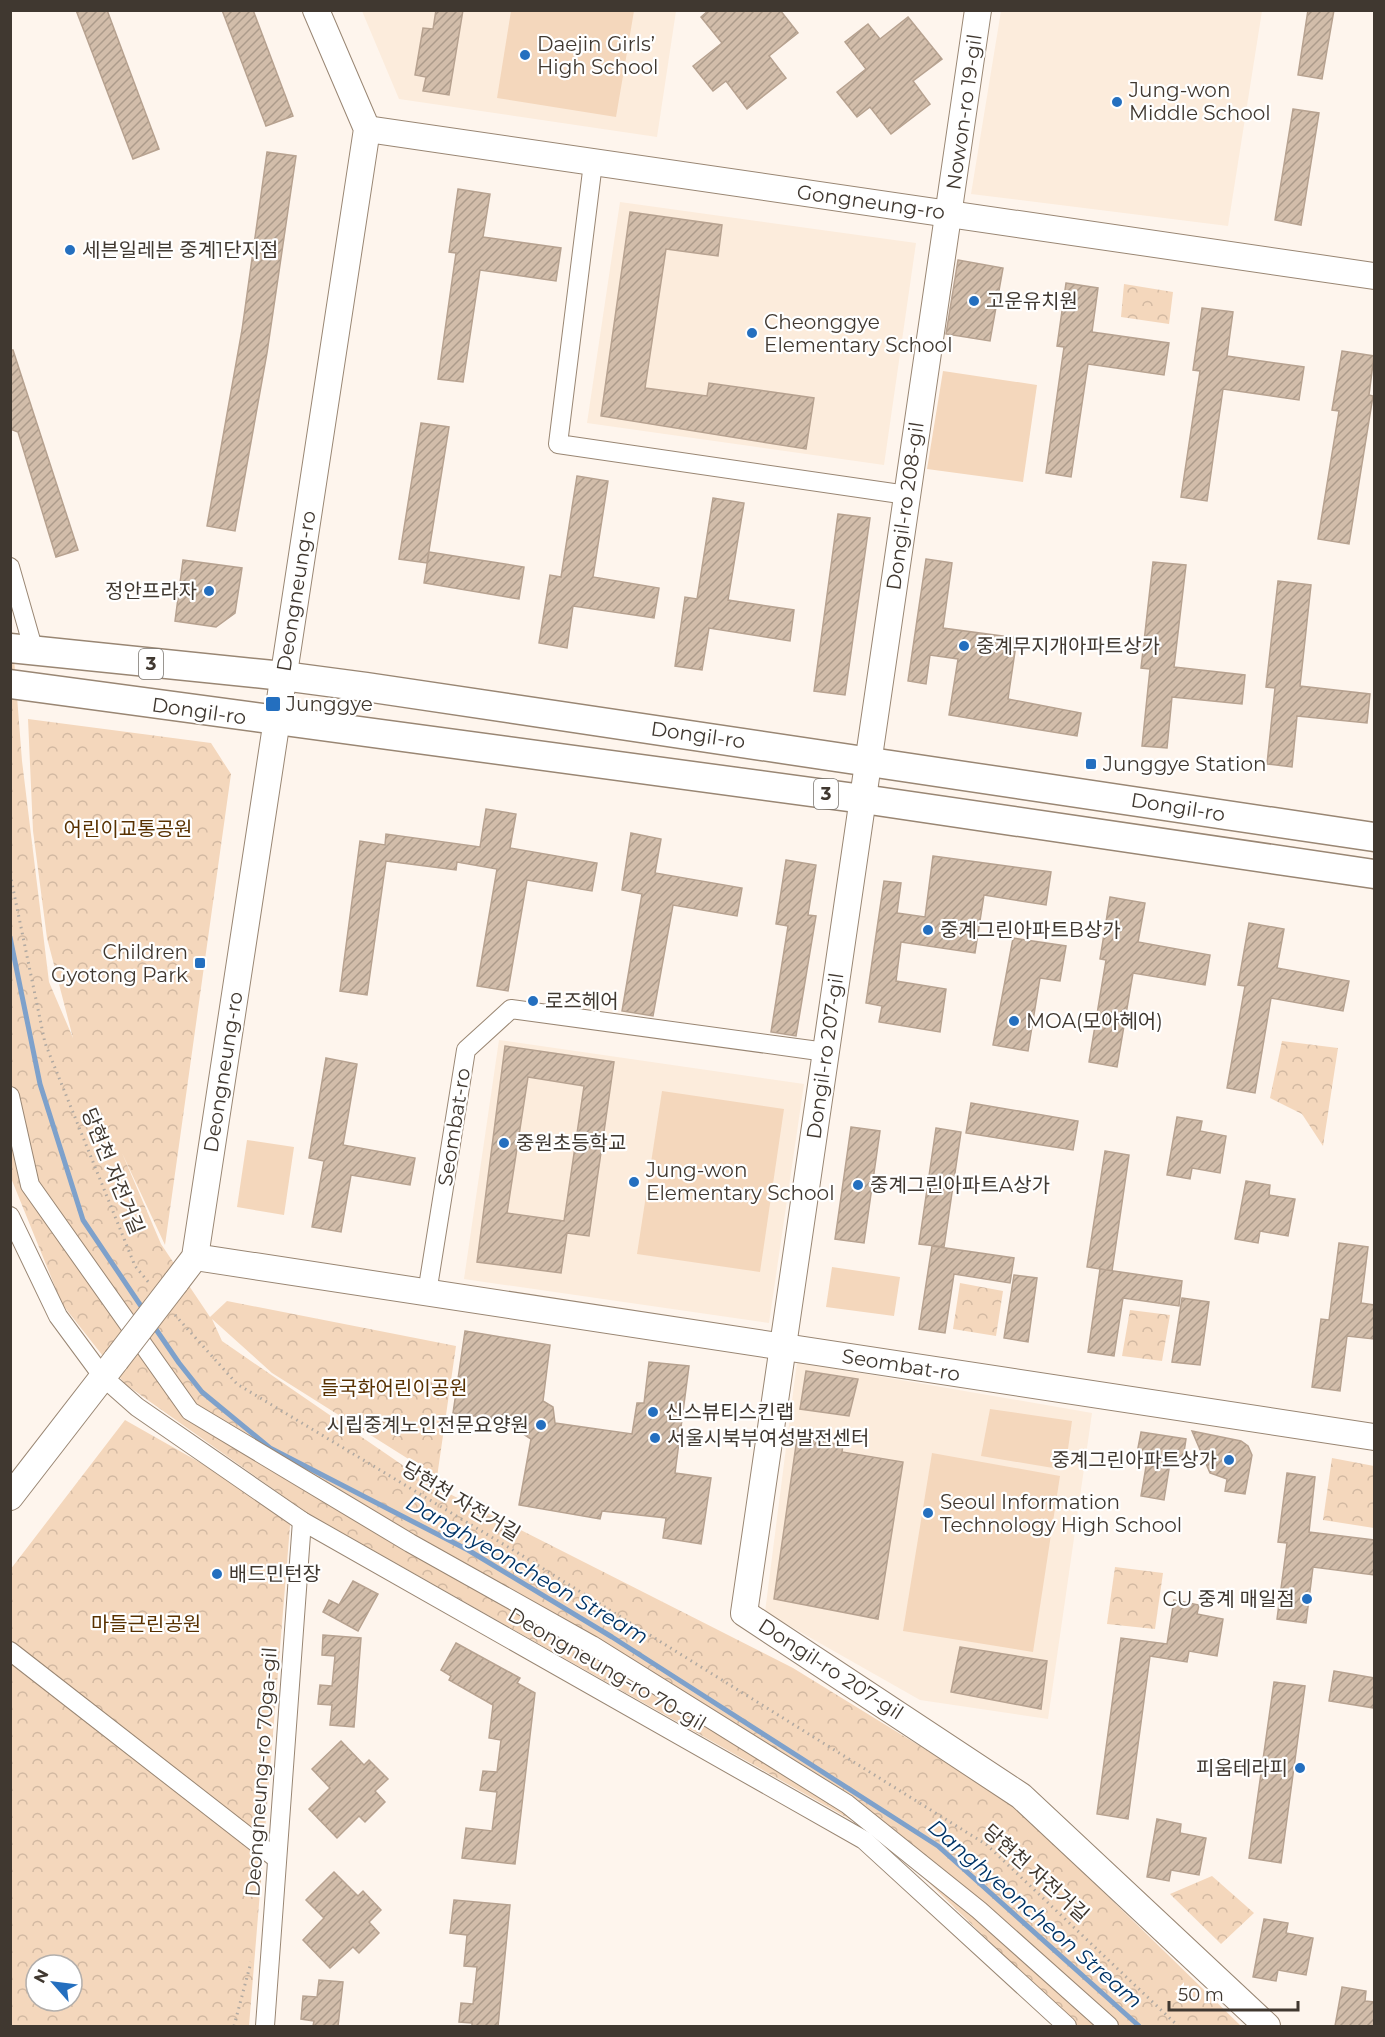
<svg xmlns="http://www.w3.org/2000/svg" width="1385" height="2037" font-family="Montserrat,'Noto Sans KR',sans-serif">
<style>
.built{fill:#fcecdc}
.grass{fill:#f4d7bc}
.park{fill:url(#park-crowns);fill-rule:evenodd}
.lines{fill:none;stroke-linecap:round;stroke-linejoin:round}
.stream{stroke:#7ea1cb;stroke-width:5}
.building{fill:url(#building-hatch);stroke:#b7a290;stroke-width:1.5;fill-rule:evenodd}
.street-casing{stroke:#998673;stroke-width:20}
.secondary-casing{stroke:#998673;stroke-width:28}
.primary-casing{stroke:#998673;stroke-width:31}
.path{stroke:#b1a9a1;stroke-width:3;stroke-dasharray:1.5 4.5;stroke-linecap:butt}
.street{stroke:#fff;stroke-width:18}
.secondary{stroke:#fff;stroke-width:26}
.primary{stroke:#fff;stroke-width:28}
.secondary-bridge-casing{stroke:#998673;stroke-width:28;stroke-linecap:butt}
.secondary-bridge{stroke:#fff;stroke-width:26}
.poi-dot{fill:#246fbf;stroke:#fff;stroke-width:2}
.labels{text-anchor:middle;stroke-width:4.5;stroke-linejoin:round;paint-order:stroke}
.shield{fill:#fff;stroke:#79746e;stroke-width:1.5}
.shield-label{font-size:18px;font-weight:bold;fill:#403830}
.poi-label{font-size:20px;fill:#403830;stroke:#fff;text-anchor:start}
.street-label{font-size:20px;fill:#403830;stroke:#fff}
.park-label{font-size:20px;fill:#583100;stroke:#fff}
.water-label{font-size:21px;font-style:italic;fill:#003467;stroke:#fff}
</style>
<defs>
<pattern id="park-crowns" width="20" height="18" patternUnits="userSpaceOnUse" patternTransform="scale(1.5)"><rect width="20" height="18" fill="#f4d7bc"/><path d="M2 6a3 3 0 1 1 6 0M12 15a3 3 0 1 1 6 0" fill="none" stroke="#d2b9a2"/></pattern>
<pattern id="building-hatch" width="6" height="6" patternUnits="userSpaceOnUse" patternTransform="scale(1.5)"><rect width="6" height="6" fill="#d2bdaa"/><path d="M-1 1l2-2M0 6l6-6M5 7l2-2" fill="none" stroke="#ac9b8b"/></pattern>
</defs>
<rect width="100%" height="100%" fill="#fef5ed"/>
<!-- built -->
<g class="built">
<polygon points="362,11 676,11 657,137 399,99"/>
<polygon points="1001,11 1262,11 1228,226 971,194"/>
<polygon points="620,202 916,243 884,465 587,423"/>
<polygon points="499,1040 804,1084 769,1323 464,1279"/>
<polygon points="797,1362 1092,1413 1048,1719 920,1700 765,1612"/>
</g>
<!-- grass -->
<g class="grass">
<polygon points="511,11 634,11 616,117 497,98"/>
<polygon points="943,371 1037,385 1023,482 927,469"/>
<polygon points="662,1091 784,1109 760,1272 637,1254"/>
<polygon points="247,1140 294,1147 284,1215 237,1207"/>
<polygon points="832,1267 900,1277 894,1316 826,1307"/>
<polygon points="990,1409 1072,1421 1065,1470 981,1456"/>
<polygon points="932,1453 1060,1476 1033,1652 903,1631"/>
</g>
<!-- park -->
<g class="park">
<polygon points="1124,284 1173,292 1169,324 1121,317"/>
<polygon points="10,606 22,761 49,982 73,1038 47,938 33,831 28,719 211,743 231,774 165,1245 122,1153 161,1244 210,1317 227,1301 456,1346 437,1477 272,1373 212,1319 222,1341 430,1484 793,1668 1011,1802 1241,2026 1076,2026 883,1838 307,1513 125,1384 62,1304 11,1178"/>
<polygon points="1282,1041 1338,1048 1323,1146 1302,1114 1270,1098"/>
<polygon points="960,1283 1003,1291 996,1336 953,1329"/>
<polygon points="1130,1310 1170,1315 1162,1361 1122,1356"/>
<path d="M125 1420 291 1514 249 2026H11L10 1570ZM36 1965H72V2001H36Z"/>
<polygon points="1332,1458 1374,1466 1374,1528 1323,1520"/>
<polygon points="1115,1567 1163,1573 1155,1629 1107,1624"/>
<polygon points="1212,1876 1254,1913 1221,1944 1170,1894"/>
</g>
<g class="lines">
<!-- stream -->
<g class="stream">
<polyline points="10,937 40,1084 83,1220 145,1312"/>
<polyline points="153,1325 179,1363 202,1392 270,1448 468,1550 612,1637 938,1846 1139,2026"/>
</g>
</g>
<!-- building -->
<g class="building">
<polygon points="76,10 107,10 159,149 133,159"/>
<polygon points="222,10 253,10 293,116 266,126"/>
<polygon points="436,10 463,10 449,95 423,91 426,77 415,75 423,28 433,29"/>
<polygon points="709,10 780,10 798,33 769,56 786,78 747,109 726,81 713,91 693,66 722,43 701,17"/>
<polygon points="1308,10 1334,10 1322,79 1298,75"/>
<polygon points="908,17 942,59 913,81 930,104 891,134 870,107 857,117 837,92 866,69 845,42 868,24 880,39"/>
<polygon points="1293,109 1319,113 1301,225 1275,220"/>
<polygon points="267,152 296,156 267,353 235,531 207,526 242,330"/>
<polygon points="458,189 490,194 483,237 561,248 556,281 480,270 463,382 438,379 456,253 449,252"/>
<polygon points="630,212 722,225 718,256 666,249 645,388 707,396 709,383 814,398 806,449 601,416"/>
<polygon points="958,260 1003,268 990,341 946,334"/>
<polygon points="1066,283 1098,288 1092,332 1169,343 1164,375 1088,364 1071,477 1046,473 1064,347 1057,346"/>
<polygon points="1202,308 1233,312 1227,356 1304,367 1299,400 1223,389 1207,501 1181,497 1200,371 1193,370"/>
<polygon points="10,350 13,350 78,550 56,557 18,432 10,429"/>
<polygon points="1342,351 1374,356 1369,395 1373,396 1349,544 1318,539 1339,411 1332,410"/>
<polygon points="421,423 449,427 427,563 399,559"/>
<polygon points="577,476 608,481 593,577 659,588 654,618 573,606 567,648 539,643 550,575 561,577"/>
<polygon points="713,498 744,503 728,600 794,610 790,641 709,628 702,670 675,666 685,597 697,599"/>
<polygon points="838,514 870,518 845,695 814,691"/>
<polygon points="429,552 524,567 519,599 424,583"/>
<polygon points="926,559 952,563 943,628 1017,638 1008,699 1081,713 1077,736 949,715 958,659 930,655 926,684 908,681"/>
<polygon points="183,560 242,568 235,613 216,627 175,621"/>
<polygon points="1153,562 1186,565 1174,667 1245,675 1242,704 1172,697 1167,748 1142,746 1150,669 1141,668"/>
<polygon points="1278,581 1311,585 1300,686 1370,694 1367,723 1297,716 1292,767 1267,764 1275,688 1266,687"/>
<polygon points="486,809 516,814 510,848 597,863 592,891 527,880 508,991 477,986 497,869 457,862 456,870 386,861 367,995 340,991 360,841 385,845 386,834 480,847"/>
<polygon points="631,833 661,839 655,873 742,888 737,916 673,905 653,1016 622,1011 642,894 622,890"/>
<polygon points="933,856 1051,872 1046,905 984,895 975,953 901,942 896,981 946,989 940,1032 879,1022 882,1006 866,1003 884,881 901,883 897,913 925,917"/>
<polygon points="786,860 816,865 808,915 816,916 796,1036 771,1032 788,926 776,924"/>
<polygon points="1110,897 1145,903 1138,942 1210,955 1205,985 1133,973 1117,1067 1089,1062 1106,960 1100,959"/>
<polygon points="1249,923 1284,929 1277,968 1349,981 1343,1011 1271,998 1255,1093 1227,1088 1245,986 1238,985"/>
<polygon points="1013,938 1066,946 1060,981 1040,978 1028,1051 993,1045"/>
<path d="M505 1046 614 1062 589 1236 567 1233 561 1273 477 1262ZM528 1077 584 1086 564 1221 507 1213Z"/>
<polygon points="326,1058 357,1064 343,1145 415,1158 410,1185 351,1175 341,1232 312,1227 324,1161 309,1158"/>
<polygon points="971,1103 1078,1121 1073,1150 966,1133"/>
<polygon points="1177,1117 1202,1121 1200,1131 1226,1136 1220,1173 1192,1168 1190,1179 1167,1175"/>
<polygon points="851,1127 880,1131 864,1243 835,1239"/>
<polygon points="936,1128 961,1132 944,1247 919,1244"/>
<polygon points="1105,1151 1129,1155 1112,1271 1087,1267"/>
<polygon points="1246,1181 1270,1185 1269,1195 1295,1199 1288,1236 1260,1231 1258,1243 1235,1239"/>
<polygon points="1339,1243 1368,1247 1361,1303 1374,1305 1374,1339 1347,1336 1340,1391 1312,1387 1321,1319 1329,1320"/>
<polygon points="932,1246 1014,1258 1010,1283 954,1274 945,1333 919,1329"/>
<polygon points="1100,1269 1182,1281 1179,1306 1123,1298 1114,1356 1088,1352"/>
<polygon points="1014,1275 1037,1278 1028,1342 1004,1338"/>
<polygon points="1182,1298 1209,1302 1200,1365 1172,1362"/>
<polygon points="465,1331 550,1345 543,1401 553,1407 555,1423 632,1434 637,1403 644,1403 649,1362 689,1366 675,1473 711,1478 701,1544 663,1538 666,1518 602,1511 600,1519 519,1505 531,1439 514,1428 511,1421 453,1413"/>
<polygon points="806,1371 858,1379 849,1416 800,1409"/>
<polygon points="1192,1431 1241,1441 1248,1446 1252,1455 1245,1494 1225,1491 1227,1479 1210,1473"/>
<polygon points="1141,1432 1186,1439 1183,1459 1171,1457 1164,1500 1141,1496 1148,1455 1137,1453"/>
<polygon points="797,1438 843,1445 842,1452 903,1462 878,1619 774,1599"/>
<polygon points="1287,1473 1315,1477 1309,1532 1374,1540 1374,1575 1313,1567 1306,1623 1277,1619 1287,1543 1278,1542"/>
<polygon points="353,1581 378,1594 358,1631 323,1612 329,1600 339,1605"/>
<polygon points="1174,1600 1199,1605 1197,1614 1223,1619 1217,1656 1189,1651 1187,1662 1150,1656 1128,1819 1097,1814 1121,1638 1167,1644"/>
<polygon points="323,1635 361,1638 354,1727 330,1725 332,1705 318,1704 320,1685 332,1686 335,1656 322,1655"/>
<polygon points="456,1643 520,1678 517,1683 535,1693 515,1864 462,1858 466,1828 492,1831 497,1792 480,1790 483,1771 497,1772 501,1740 489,1738 493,1705 449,1680 451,1676 441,1670"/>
<polygon points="960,1647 1047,1661 1041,1709 951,1692"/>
<polygon points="1334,1671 1374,1678 1374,1708 1329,1701"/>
<polygon points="1274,1682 1305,1686 1281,1863 1249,1858"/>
<polygon points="341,1741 364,1765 369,1760 388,1779 375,1791 385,1802 365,1822 359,1816 337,1838 309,1809 330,1788 312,1769"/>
<polygon points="1157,1819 1181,1824 1180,1833 1206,1838 1199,1875 1171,1870 1169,1881 1147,1877"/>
<polygon points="334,1872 358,1896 363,1891 381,1910 369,1922 379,1933 359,1953 353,1947 330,1968 303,1940 324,1918 306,1900"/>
<polygon points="454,1900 510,1905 498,2026 472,2026 472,2023 459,2022 461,2003 473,2004 477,1967 464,1966 467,1935 450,1933"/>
<polygon points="1264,1919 1288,1923 1286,1933 1313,1938 1306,1975 1278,1970 1276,1981 1253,1977"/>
<polygon points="319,1980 343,1982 338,2026 313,2026 314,2021 301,2019 303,1996 317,1997"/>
<polygon points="1342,1987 1366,1991 1365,2001 1374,2002 1374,2026 1335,2026"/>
</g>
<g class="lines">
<defs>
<g id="street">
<polyline points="593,163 558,444 907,495"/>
<polyline points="10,567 34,651"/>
<polyline points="10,1096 30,1185 190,1411 410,1543 592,1645 847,1804 979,1910 1109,2026"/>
<polyline points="10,1216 58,1316 103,1377 137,1407 302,1521 864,1840 1067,2026"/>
<polyline points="427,1293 466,1050 511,1009 826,1052"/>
<polyline points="10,1651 277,1859"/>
<polyline points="265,2026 302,1521"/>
</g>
<g id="secondary">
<polyline points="978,10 744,1613 1021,1796 1267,2026"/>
<polyline points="367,129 1374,276"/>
<polyline points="195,1257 1374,1437"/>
<polyline points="176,1282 195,1257 367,129 316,10"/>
<polyline points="10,1497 116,1360"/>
</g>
<g id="primary">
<polyline points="10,648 283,676 366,687 1374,837"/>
<polyline points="10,684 863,799 1374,874"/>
</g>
</defs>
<!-- street casing -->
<use href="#street" class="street-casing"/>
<!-- secondary casing -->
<use href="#secondary" class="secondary-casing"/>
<!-- primary casing -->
<use href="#primary" class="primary-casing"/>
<!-- path -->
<g class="path">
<polyline points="10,874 45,1043 135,1266 150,1284"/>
<polyline points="175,1315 237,1384 518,1553 987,1845 1178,2026"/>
<polyline points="234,2026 251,1962"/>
</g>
<!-- street -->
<use href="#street" class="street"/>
<!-- secondary -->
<use href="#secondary" class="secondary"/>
<!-- primary -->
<use href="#primary" class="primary"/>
<defs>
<polyline id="secondary-bridge" points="116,1360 176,1282"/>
</defs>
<!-- secondary-bridge casing -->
<use href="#secondary-bridge" class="secondary-bridge-casing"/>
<!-- secondary-bridge -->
<use href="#secondary-bridge" class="secondary-bridge"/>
</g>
<!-- markers -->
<g class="poi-dot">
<circle cx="525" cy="55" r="6"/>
<circle cx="1117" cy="102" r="6"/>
<circle cx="70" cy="250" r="6"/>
<circle cx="974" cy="301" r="6"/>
<circle cx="752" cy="333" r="6"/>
<circle cx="209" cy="591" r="6"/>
<circle cx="964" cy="646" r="6"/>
<rect x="265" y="696" width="16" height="16" rx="3"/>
<rect x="1085" y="758" width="12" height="12" rx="3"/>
<circle cx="928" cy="930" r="6"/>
<rect x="194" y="957" width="12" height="12" rx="3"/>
<circle cx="533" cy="1001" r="6"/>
<circle cx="1014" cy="1021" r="6"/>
<circle cx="504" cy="1143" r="6"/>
<circle cx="634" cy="1182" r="6"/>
<circle cx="858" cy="1185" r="6"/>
<circle cx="653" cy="1412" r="6"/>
<circle cx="541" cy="1425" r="6"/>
<circle cx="655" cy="1438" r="6"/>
<circle cx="1229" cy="1460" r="6"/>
<circle cx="928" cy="1513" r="6"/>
<circle cx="217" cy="1574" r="6"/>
<circle cx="1307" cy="1599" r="6"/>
<circle cx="1300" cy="1768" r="6"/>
</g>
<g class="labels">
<!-- shield labels -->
<g class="shield">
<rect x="139" y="649" width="24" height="30" rx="4.5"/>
<rect x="814" y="779" width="24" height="30" rx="4.5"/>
</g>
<g class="shield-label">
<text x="151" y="670">3</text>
<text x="826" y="800">3</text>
</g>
<!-- poi labels -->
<g class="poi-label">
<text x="537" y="51">Daejin Girls’<tspan x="537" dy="23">High School</tspan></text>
<text x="1129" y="97">Jung-won<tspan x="1129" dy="23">Middle School</tspan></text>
<text x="82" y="257">세븐일레븐 중계1단지점</text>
<text x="986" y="308">고운유치원</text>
<text x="764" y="329">Cheonggye<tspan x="764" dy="23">Elementary School</tspan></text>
<text x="197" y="598" text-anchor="end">정안프라자</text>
<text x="976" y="653">중계무지개아파트상가</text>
<text x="286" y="711">Junggye</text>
<text x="1103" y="771">Junggye Station</text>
<text x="940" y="937">중계그린아파트B상가</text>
<text x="188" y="959" text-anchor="end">Children<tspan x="188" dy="23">Gyotong Park</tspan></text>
<text x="545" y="1008">로즈헤어</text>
<text x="1026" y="1028">MOA(모아헤어)</text>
<text x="516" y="1150">중원초등학교</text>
<text x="646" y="1177">Jung-won<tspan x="646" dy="23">Elementary School</tspan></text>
<text x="870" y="1192">중계그린아파트A상가</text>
<text x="665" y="1419">신스뷰티스킨랩</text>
<text x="529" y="1432" text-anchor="end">시립중계노인전문요양원</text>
<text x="667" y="1445">서울시북부여성발전센터</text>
<text x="1217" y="1467" text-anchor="end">중계그린아파트상가</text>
<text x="940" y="1509">Seoul Information<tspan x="940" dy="23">Technology High School</tspan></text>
<text x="229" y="1581">배드민턴장</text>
<text x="1295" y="1606" text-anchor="end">CU 중계 매일점</text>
<text x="1288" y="1775" text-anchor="end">피움테라피</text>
</g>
<!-- street labels -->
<g class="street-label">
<text transform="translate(964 112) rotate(-82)" y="7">Nowon-ro 19-gil</text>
<text transform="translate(871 202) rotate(8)" y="7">Gongneung-ro</text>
<text transform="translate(905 506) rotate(-82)" y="7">Dongil-ro 208-gil</text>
<text transform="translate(296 591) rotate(-81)" y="7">Deongneung-ro</text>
<text transform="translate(199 711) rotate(8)" y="7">Dongil-ro</text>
<text transform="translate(698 735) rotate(8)" y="7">Dongil-ro</text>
<text transform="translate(1178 807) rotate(9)" y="7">Dongil-ro</text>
<text transform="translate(825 1056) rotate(-82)" y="7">Dongil-ro 207-gil</text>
<text transform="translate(223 1072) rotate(-81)" y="7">Deongneung-ro</text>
<text transform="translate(454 1127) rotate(-81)" y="7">Seombat-ro</text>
<text transform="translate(113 1171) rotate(68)" y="7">당현천 자전거길</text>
<text transform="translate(901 1365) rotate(9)" y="7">Seombat-ro</text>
<text transform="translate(461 1501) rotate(31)" y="7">당현천 자전거길</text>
<text transform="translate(607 1669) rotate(30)" y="7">Deongneung-ro 70-gil</text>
<text transform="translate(831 1669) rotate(33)" y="7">Dongil-ro 207-gil</text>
<text transform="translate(261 1772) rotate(-86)" y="7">Deongneung-ro 70ga-gil</text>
<text transform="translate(1036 1873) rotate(42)" y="7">당현천 자전거길</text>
</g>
<!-- park labels -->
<g class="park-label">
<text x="128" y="836">어린이교통공원</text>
<text x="394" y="1395">들국화어린이공원</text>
<text x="146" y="1631">마들근린공원</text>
</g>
<!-- water labels -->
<g class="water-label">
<text transform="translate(527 1570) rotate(30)" y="7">Danghyeoncheon Stream</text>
<text transform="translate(1035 1914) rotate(41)" y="7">Danghyeoncheon Stream</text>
</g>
</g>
<!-- border -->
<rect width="1385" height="2037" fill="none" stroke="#403830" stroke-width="24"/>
<!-- north arrow -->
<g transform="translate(54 1983) rotate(298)"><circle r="28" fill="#ffffff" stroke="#b3afac" stroke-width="1.5"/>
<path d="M0-4.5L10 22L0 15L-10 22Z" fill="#246fbf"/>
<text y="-9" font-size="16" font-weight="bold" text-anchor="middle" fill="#403830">N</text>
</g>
<!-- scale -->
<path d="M1169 2001v9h129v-9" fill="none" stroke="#403830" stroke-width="3"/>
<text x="1178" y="2001" font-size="18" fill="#403830" stroke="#ffffff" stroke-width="4.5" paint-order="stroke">50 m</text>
</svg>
